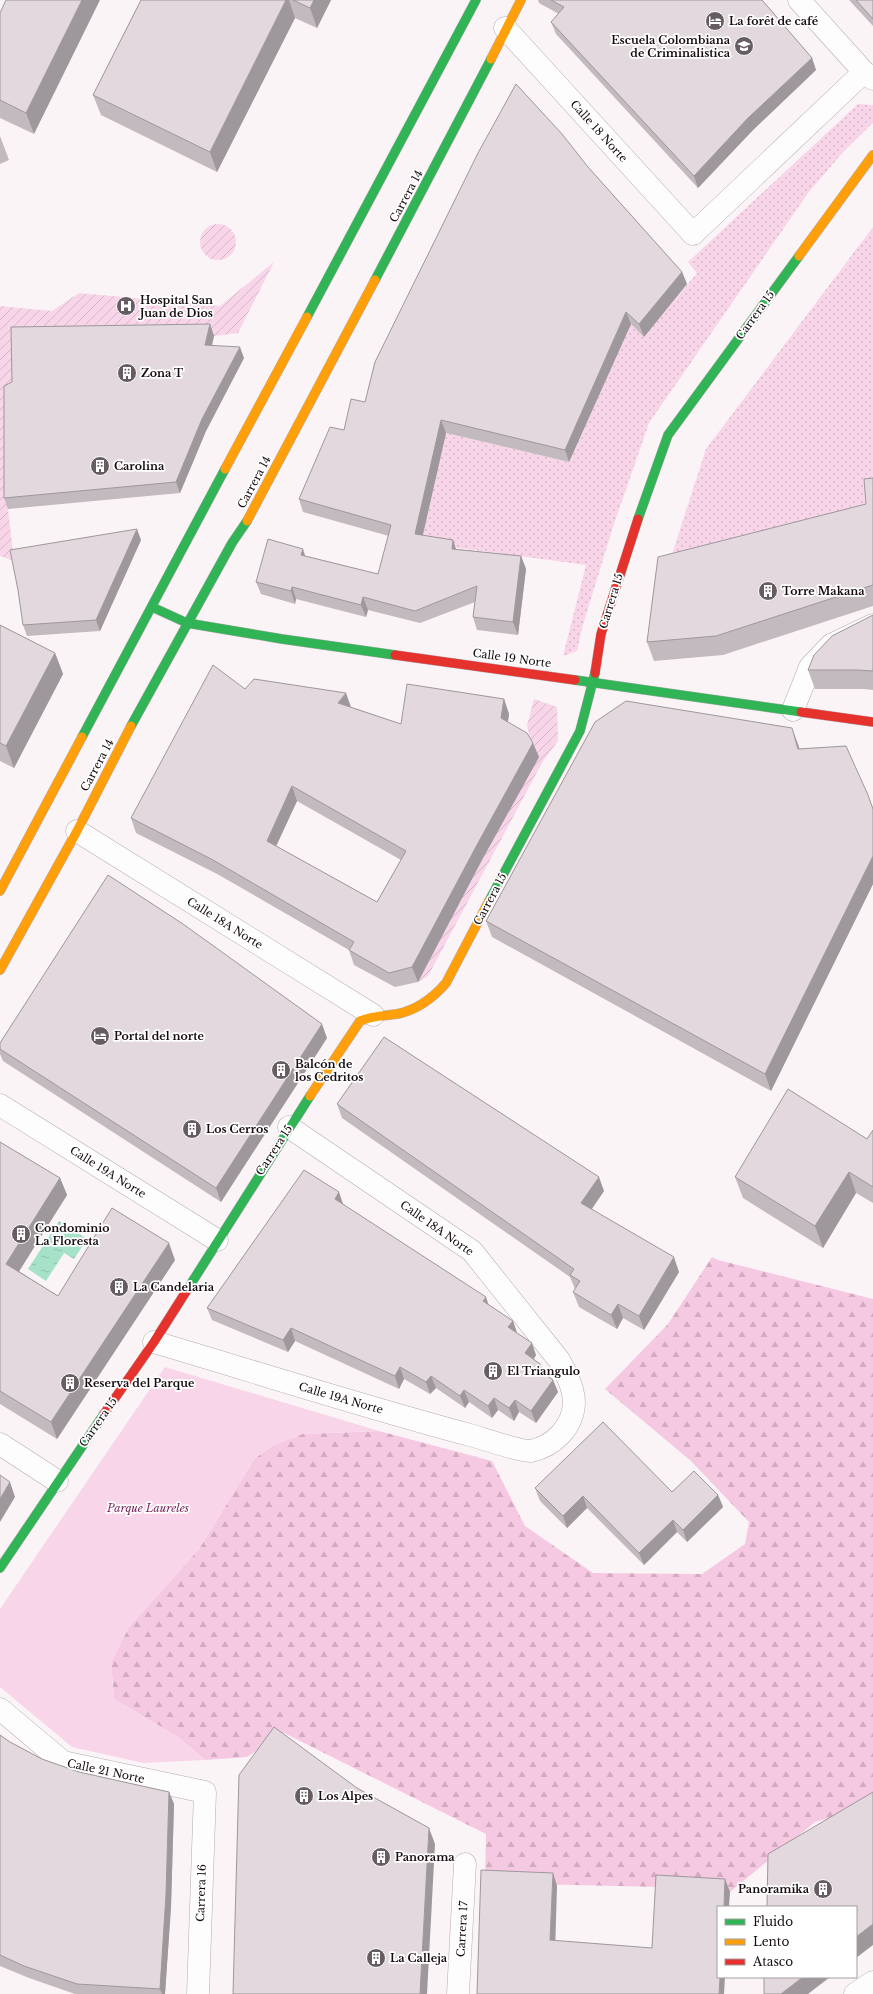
<svg xmlns="http://www.w3.org/2000/svg" width="873" height="1994" font-family="'Libre Baskerville',serif">
<style>
.grass{fill:url(#grass-dots)}
.forest{fill:url(#forest-firs)}
.park{fill:#f8d5e8}
.garden{fill:url(#garden-furrows)}
.water{fill:url(#water-ripples)}
.lines{fill:none;stroke-linecap:round;stroke-linejoin:round}
.street-casing{stroke:#b4abb0;stroke-width:23}
.fast-casing{stroke:#b4abb0;stroke-width:10}
.slow-casing{stroke:#b4abb0;stroke-width:10}
.jam-casing{stroke:#b4abb0;stroke-width:10}
.street{stroke:#fefdfe;stroke-width:22}
.fast{stroke:#30b455;stroke-width:9}
.slow{stroke:#ff9f0a;stroke-width:9}
.jam{stroke:#e5322d;stroke-width:9}
.wall{fill:#c2babe;fill-rule:evenodd}
.shaded-wall{fill:#9e979b}
.building{fill:#e2d8dd;stroke:#9e979b;fill-rule:evenodd}
.labels{text-anchor:middle;stroke-width:3.5;stroke-linejoin:round;paint-order:stroke}
.poi-label{font-size:11px;font-weight:bold;fill:#160c11;stroke:#fff;text-anchor:start}
.street-label{font-size:11px;fill:#160c11;stroke:#fff}
.park-label{font-size:11px;font-style:italic;fill:#761f57;stroke:#fff}
</style>
<defs>
<pattern id="grass-dots" width="8" height="8" patternUnits="userSpaceOnUse"><rect width="8" height="8" fill="#f8d5e8"/><path d="M2 2h.1M6 6h.1" fill="none" stroke="#d4b6c6" stroke-width="1.8" stroke-linecap="round"/></pattern>
<pattern id="forest-firs" width="22" height="20" patternUnits="userSpaceOnUse"><rect width="22" height="20" fill="#f6c9e2"/><path d="M5 1l3.5 6h-7zM16 11l3.5 6h-7z" fill="#d2abc1"/></pattern>
<pattern id="garden-furrows" width="10" height="10" patternUnits="userSpaceOnUse"><rect width="10" height="10" fill="#f8d5e8"/><path d="M-1 1l2-2M0 10L10 0M9 11l2-2" fill="none" stroke="#d4b6c6"/></pattern>
<pattern id="water-ripples" width="26" height="14" patternUnits="userSpaceOnUse"><rect width="26" height="14" fill="#a6e2c7"/><path d="M2 4q2-2 4 0t4 0M15 11q2-2 4 0t4 0" fill="none" stroke="#8ec1aa"/></pattern>
</defs>
<rect width="100%" height="100%" fill="#fbf4f7"/>
<!-- grass -->
<g class="grass">
<polygon points="858,104 873,105 873,123 844,151 808,193 649,423 613,527 582,628 577,651 563,656 586,565 421,543 446,433 569,462 631,324 644,337 697,273 688,262"/>
<polygon points="873,227 873,523 665,576 706,449"/>
</g>
<!-- forest -->
<polygon class="forest" points="712,1257 718,1260 873,1299 873,1806 815,1822 730,1892 661,1887 485,1883 486,1834 284,1733 247,1757 205,1760 178,1737 114,1699 111,1662 129,1627 199,1549 255,1458 274,1445 302,1434 379,1431 492,1461 525,1526 593,1573 702,1574 745,1544 749,1522 691,1461 605,1389 668,1324"/>
<!-- park -->
<polygon class="park" points="165,1367 379,1431 302,1434 274,1445 255,1458 199,1549 129,1627 111,1662 114,1699 178,1737 205,1760 144,1763 72,1747 0,1687 0,1609"/>
<!-- garden -->
<g class="garden">
<circle cx="218" cy="242" r="18"/>
<polygon points="274,262 238,333 214,336 8,509 14,561 0,556 0,306 52,311 79,293 220,306"/>
<polygon points="534,699 557,707 558,741 543,761 428,976 418,982 483,858 532,748 527,725"/>
</g>
<!-- water -->
<polygon class="water" points="59,1221 87,1239 74,1259 64,1253 46,1281 28,1269"/>
<g class="lines">
<defs>
<g id="street">
<polyline points="799,0 864,72 873,79"/>
<polyline points="505,28 693,234 864,72"/>
<polyline points="793,710 810,667 831,645 873,625"/>
<polyline points="77,831 373,1015"/>
<polyline points="0,1105 217,1240"/>
<path d="M154 1342C259 1373 364 1407 470 1435 481 1438 522 1452 531 1451 554 1446 573 1427 574 1403 574 1388 566 1373 559 1360L472 1251 289 1127"/>
<polyline points="0,1444 57,1481"/>
<polyline points="0,1709 63,1762 205,1792 198,1994"/>
<polyline points="458,1994 465,1864"/>
<polyline points="855,1994 873,1982"/>
</g>
<g id="fast">
<polyline points="375,280 491,59"/>
<polyline points="307,317 476,0"/>
<polyline points="638,519 668,435 799,256"/>
<polyline points="152,607 187,623 282,639 395,655"/>
<polyline points="575,680 801,712"/>
<polyline points="131,726 232,543 247,521"/>
<polyline points="82,737 225,469"/>
<polyline points="489,901 580,731 595,673"/>
<polyline points="187,1290 310,1096"/>
<polyline points="0,1568 104,1414"/>
</g>
<g id="slow">
<polyline points="491,59 521,0"/>
<polyline points="799,256 873,155"/>
<polyline points="225,469 307,317"/>
<polyline points="247,521 375,280"/>
<polyline points="0,891 82,737"/>
<polyline points="0,970 77,831 131,726"/>
<path d="M310 1096 360 1021C372 1016 384 1016 397 1014 417 1010 433 998 446 983L489 901"/>
</g>
<g id="jam">
<polyline points="395,655 575,680"/>
<polyline points="595,673 601,634 638,519"/>
<polyline points="801,712 873,722"/>
<polyline points="104,1414 154,1342 187,1290"/>
</g>
</defs>
<!-- street casing -->
<use href="#street" class="street-casing"/>
<!-- fast casing -->
<use href="#fast" class="fast-casing"/>
<!-- slow casing -->
<use href="#slow" class="slow-casing"/>
<!-- jam casing -->
<use href="#jam" class="jam-casing"/>
<!-- street -->
<use href="#street" class="street"/>
<!-- fast -->
<use href="#fast" class="fast"/>
<!-- slow -->
<use href="#slow" class="slow"/>
<!-- jam -->
<use href="#jam" class="jam"/>
</g>
<!-- wall -->
<g class="wall">
<polygon points="141,0 331,0 317,28 295,18 217,172 101,115 93,95"/>
<polygon points="538,0 762,0 812,58 816,70 753,130 698,188 556,34 551,22 559,14 539,3"/>
<polygon points="849,0 873,0 873,26"/>
<polygon points="0,13 34,134 0,118"/>
<polygon points="0,136 9,160 0,164"/>
<polygon points="588,167 682,272 687,284 644,337 631,324 569,462 446,433 423,535 453,540 456,549 521,556 526,569 518,635 477,630 473,617 475,602 420,623 368,610 366,617 296,599 295,604 261,594 256,582 305,556 378,574 389,536 303,512 299,499 344,430 365,402"/>
<polygon points="210,324 214,336 212,346 244,358 206,431 180,493 8,509 4,498"/>
<polygon points="873,478 873,606 723,655 654,661 647,642 866,504"/>
<polygon points="141,540 100,631 27,636 23,625"/>
<polygon points="873,615 873,690 864,689 815,689 808,670"/>
<polygon points="0,625 55,653 63,674 14,768 0,761"/>
<path d="M245 689 351 707 401 724 504 699 509 714 508 722 539 757 483 858 418 982 395 987 354 965 349 950 219 875 136 833 131 818ZM297 801 401 860 377 902 276 846Z"/>
<polygon points="798,744 799,749 873,808 873,884 771,1091 492,937 486,921"/>
<polygon points="327,1038 221,1202 3,1061 0,1054 0,1043"/>
<polygon points="337,1104 604,1191 592,1209 679,1272 644,1330 623,1318 617,1329 579,1307 573,1292 575,1289 570,1277 342,1118"/>
<polygon points="873,1130 873,1203 856,1193 823,1248 743,1198 735,1177 867,1139"/>
<polygon points="0,1142 60,1178 67,1195 19,1271 58,1296 175,1260 57,1439 0,1404"/>
<polygon points="343,1204 343,1205 513,1321 517,1333 536,1355 534,1359 540,1364 544,1373 553,1380 558,1392 536,1423 519,1412 514,1421 498,1410 492,1418 469,1402 465,1408 436,1388 430,1394 404,1379 399,1389 295,1341 288,1352 212,1320 207,1308"/>
<polygon points="535,1488 672,1492 718,1495 723,1507 687,1542 677,1532 644,1565 587,1508 567,1528 540,1501"/>
<polygon points="0,1735 10,1742 42,1759 79,1772 169,1792 174,1804 171,1907 165,1994 75,1994 29,1978 0,1966"/>
</g>
<!-- shaded-wall -->
<g class="shaded-wall">
<polygon points="82,0 100,0 34,134 26,113"/>
<polygon points="286,0 289,0 295,18 217,172 210,152"/>
<polygon points="314,0 331,0 317,28 310,8"/>
<polygon points="812,58 816,70 753,130 698,188 694,176 748,118"/>
<polygon points="682,272 687,284 644,337 639,324"/>
<polygon points="626,312 631,324 569,462 565,450"/>
<polygon points="210,324 214,336 209,357 205,345"/>
<polygon points="240,347 244,358 206,431 180,493 176,482 202,419"/>
<polygon points="441,420 446,433 420,547 415,534"/>
<polygon points="137,529 141,540 100,631 96,620"/>
<polygon points="453,540 457,553 452,549"/>
<polygon points="303,549 307,562 301,555"/>
<polygon points="521,556 526,569 518,635 513,622"/>
<polygon points="292,587 296,599 295,604 291,591"/>
<polygon points="363,597 368,610 366,617 361,605"/>
<polygon points="55,653 63,674 14,768 6,746"/>
<polygon points="346,693 351,707 338,703"/>
<polygon points="504,699 509,714 506,733 501,718"/>
<polygon points="792,728 798,744 804,765 798,749"/>
<polygon points="533,743 539,757 483,858 418,982 412,967 478,843"/>
<polygon points="292,786 297,801 272,855 267,841"/>
<polygon points="873,856 873,884 771,1091 765,1074"/>
<polygon points="322,1024 327,1038 221,1202 216,1188"/>
<polygon points="849,1172 856,1193 823,1248 815,1226"/>
<polygon points="599,1177 604,1191 586,1217 581,1203"/>
<polygon points="60,1178 67,1195 13,1281 6,1264"/>
<polygon points="339,1192 343,1204 339,1211 335,1199"/>
<polygon points="169,1243 175,1260 57,1439 51,1422"/>
<polygon points="674,1257 679,1272 644,1330 639,1316"/>
<polygon points="486,1297 490,1309 483,1301"/>
<polygon points="618,1304 623,1318 617,1329 611,1315"/>
<polygon points="513,1321 517,1333 508,1327"/>
<polygon points="291,1328 295,1341 288,1352 283,1340"/>
<polygon points="532,1343 536,1355 530,1365 525,1353"/>
<polygon points="540,1364 545,1376 537,1368"/>
<polygon points="400,1367 404,1379 399,1389 395,1376"/>
<polygon points="431,1376 436,1388 430,1394 426,1382"/>
<polygon points="553,1380 558,1392 536,1423 531,1411"/>
<polygon points="464,1390 469,1402 465,1408 460,1396"/>
<polygon points="494,1398 498,1410 492,1418 488,1406"/>
<polygon points="515,1400 519,1412 514,1421 509,1408"/>
<polygon points="10,1482 15,1497 0,1522 0,1499"/>
<polygon points="718,1495 723,1507 687,1542 683,1530"/>
<polygon points="583,1496 587,1508 567,1528 563,1516"/>
<polygon points="673,1520 677,1532 644,1565 639,1553"/>
<polygon points="169,1792 174,1804 171,1907 165,1994 162,1994 160,1989"/>
<polygon points="429,1828 435,1844 427,1994 420,1994"/>
<polygon points="553,1873 557,1886 555,1953 550,1940"/>
<polygon points="725,1879 730,1892 729,1907 724,1907"/>
<polygon points="873,1924 873,1945 856,1958 856,1937"/>
<polygon points="720,1977 725,1977 724,1994 719,1994"/>
<polygon points="803,1977 830,1977 808,1994 781,1994"/>
</g>
<!-- building -->
<g class="building">
<polygon points="6,0 82,0 26,113 0,100 0,13"/>
<polygon points="141,0 286,0 210,152 93,95"/>
<polygon points="293,0 314,0 310,8"/>
<polygon points="551,0 762,0 812,58 748,118 694,176 551,22 564,7"/>
<polygon points="856,0 873,0 873,19"/>
<polygon points="516,84 562,134 588,167 682,272 639,324 626,312 565,450 441,420 415,534 453,540 452,549 521,556 513,622 473,617 477,586 415,611 363,597 361,605 292,587 291,591 256,582 268,539 303,549 301,555 378,574 391,525 299,499 330,427 344,430 351,399 365,402 375,362 478,153"/>
<polygon points="210,324 205,345 240,347 202,419 176,482 4,498 4,386 12,382 11,327"/>
<polygon points="873,478 873,585 716,636 647,642 658,557 866,504 864,479"/>
<polygon points="137,529 96,620 23,625 18,590 10,550"/>
<polygon points="873,615 873,671 857,670 808,670 814,655 832,636"/>
<polygon points="0,625 55,653 6,746 0,743"/>
<path d="M213 665 245 689 254 679 346 693 338 703 401 724 407 684 504 699 501 718 527 733 533 743 478 843 412 967 389 973 349 950 354 942 213 860 131 818ZM292 786 406 851 377 902 267 841Z"/>
<polygon points="626,701 792,728 798,749 846,746 868,795 873,809 873,856 765,1074 486,921 595,722"/>
<polygon points="108,875 183,924 322,1024 216,1188 0,1049 0,1043"/>
<polygon points="384,1037 599,1177 581,1203 674,1257 639,1316 618,1304 611,1315 573,1292 580,1281 570,1275 574,1269 337,1104"/>
<polygon points="788,1089 867,1139 873,1130 873,1187 849,1172 815,1226 735,1177"/>
<polygon points="0,1142 60,1178 6,1264 58,1296 112,1208 169,1243 51,1422 0,1391"/>
<polygon points="304,1170 339,1192 335,1199 486,1297 483,1301 513,1321 508,1327 532,1343 525,1353 540,1364 537,1368 553,1380 531,1411 515,1400 509,1408 494,1398 488,1406 464,1390 460,1396 431,1376 426,1382 400,1367 395,1376 291,1328 283,1340 207,1308"/>
<polygon points="603,1422 672,1492 694,1471 718,1495 683,1530 673,1520 639,1553 583,1496 563,1516 535,1488"/>
<polygon points="0,1475 10,1482 0,1499"/>
<polygon points="274,1727 357,1788 429,1828 420,1994 233,1994 239,1775"/>
<polygon points="0,1735 10,1742 42,1759 79,1772 169,1792 166,1895 160,1989 77,1984 24,1966 0,1955"/>
<polygon points="873,1792 873,1924 856,1937 856,1907 767,1907 768,1854"/>
<polygon points="481,1870 553,1873 550,1940 652,1948 656,1875 725,1879 724,1907 718,1907 718,1977 720,1977 719,1994 477,1994"/>
<polygon points="764,1977 803,1977 781,1994 764,1994"/>
</g>
<!-- icons -->
<defs>
<symbol id="hotel-disc" viewBox="-11 -11 22 22"><circle r="9.5" fill="#665d62" stroke="#fff"/><path d="M-6-4.5h1.5V1H6V5H4.5V3h-9V5H-6ZM-4 0a1.8 1.8 0 1 1 3.6 0ZM.5 0V-2.5h3Q6-2.5 6 0Z" fill="#fff"/></symbol>
<symbol id="university-disc" viewBox="-11 -11 22 22"><circle r="9.5" fill="#665d62" stroke="#fff"/><path d="M0-5L7-2L0 1L-7-2ZM-4 1L0 2.5L4 1V4Q0 6-4 4Z" fill="#fff"/></symbol>
<symbol id="hospital-disc" viewBox="-11 -11 22 22"><circle r="9.5" fill="#665d62" stroke="#fff"/><path d="M-5-5h3v3.5h4V-5h3V5h-3V1.5h-4V5h-3Z" fill="#fff"/></symbol>
<symbol id="building-disc" viewBox="-11 -11 22 22"><circle r="9.5" fill="#665d62" stroke="#fff"/><path d="M-4-6H4V6H1V3H-1V6H-4ZM-2.5-4.3h1.7v1.8h-1.7ZM.8-4.3h1.7v1.8H.8ZM-2.5-1h1.7V.8h-1.7ZM.8-1h1.7V.8H.8Z" fill="#fff"/></symbol>
</defs>
<g fill-rule="evenodd">
<use href="#hotel-disc" x="704" y="10" width="22" height="22"/>
<use href="#university-disc" x="733" y="35" width="22" height="22"/>
<use href="#hospital-disc" x="115" y="295" width="22" height="22"/>
<use href="#building-disc" x="116" y="362" width="22" height="22"/>
<use href="#building-disc" x="89" y="455" width="22" height="22"/>
<use href="#building-disc" x="757" y="580" width="22" height="22"/>
<use href="#hotel-disc" x="89" y="1025" width="22" height="22"/>
<use href="#building-disc" x="270" y="1059" width="22" height="22"/>
<use href="#building-disc" x="181" y="1118" width="22" height="22"/>
<use href="#building-disc" x="10" y="1223" width="22" height="22"/>
<use href="#building-disc" x="108" y="1276" width="22" height="22"/>
<use href="#building-disc" x="482" y="1360" width="22" height="22"/>
<use href="#building-disc" x="59" y="1372" width="22" height="22"/>
<use href="#building-disc" x="293" y="1785" width="22" height="22"/>
<use href="#building-disc" x="370" y="1846" width="22" height="22"/>
<use href="#building-disc" x="812" y="1878" width="22" height="22"/>
<use href="#building-disc" x="365" y="1947" width="22" height="22"/>
</g>
<g class="labels">
<!-- poi labels -->
<g class="poi-label">
<text x="729" y="25">La forêt de café</text>
<text x="730" y="44" text-anchor="end">Escuela Colombiana<tspan x="730" dy="13">de Criminalistica</tspan></text>
<text x="140" y="304">Hospital San<tspan x="140" dy="13">Juan de Dios</tspan></text>
<text x="141" y="377">Zona T</text>
<text x="114" y="470">Carolina</text>
<text x="782" y="595">Torre Makana</text>
<text x="114" y="1040">Portal del norte</text>
<text x="295" y="1068">Balcón de<tspan x="295" dy="13">los Cedritos</tspan></text>
<text x="206" y="1133">Los Cerros</text>
<text x="35" y="1232">Condominio<tspan x="35" dy="13">La Floresta</tspan></text>
<text x="133" y="1291">La Candelaria</text>
<text x="507" y="1375">El Triangulo</text>
<text x="84" y="1387">Reserva del Parque</text>
<text x="318" y="1800">Los Alpes</text>
<text x="395" y="1861">Panorama</text>
<text x="809" y="1893" text-anchor="end">Panoramika</text>
<text x="390" y="1962">La Calleja</text>
</g>
<!-- street labels -->
<g class="street-label">
<text transform="translate(599 131) rotate(48)" y="4">Calle 18 Norte</text>
<text transform="translate(406 196) rotate(-62)" y="4">Carrera 14</text>
<text transform="translate(755 315) rotate(-54)" y="4">Carrera 15</text>
<text transform="translate(254 482) rotate(-62)" y="4">Carrera 14</text>
<text transform="translate(611 601) rotate(-73)" y="4">Carrera 15</text>
<text transform="translate(512 658) rotate(8)" y="4">Calle 19 Norte</text>
<text transform="translate(97 765) rotate(-62)" y="4">Carrera 14</text>
<text transform="translate(490 899) rotate(-62)" y="4">Carrera 15</text>
<text transform="translate(225 923) rotate(32)" y="4">Calle 18A Norte</text>
<text transform="translate(274 1150) rotate(-57)" y="4">Carrera 15</text>
<text transform="translate(108 1172) rotate(32)" y="4">Calle 19A Norte</text>
<text transform="translate(437 1228) rotate(35)" y="4">Calle 18A Norte</text>
<text transform="translate(341 1398) rotate(16)" y="4">Calle 19A Norte</text>
<text transform="translate(98 1422) rotate(-55)" y="4">Carrera 15</text>
<text transform="translate(106 1771) rotate(12)" y="4">Calle 21 Norte</text>
<text transform="translate(201 1893) rotate(-88)" y="4">Carrera 16</text>
<text transform="translate(462 1929) rotate(-87)" y="4">Carrera 17</text>
</g>
<!-- park labels -->
<g class="park-label">
<text x="148" y="1512">Parque Laureles</text>
</g>
</g>
<!-- legend -->
<rect x="717" y="1906" width="140" height="72" fill="#ffffff" stroke="#a29ea0"/>
<rect x="725" y="1919" width="20" height="6" fill="#30b455" stroke="#a29ea0"/>
<text x="753" y="1926" font-size="12" fill="#160c11">Fluido</text>
<rect x="725" y="1939" width="20" height="6" fill="#ff9f0a" stroke="#a29ea0"/>
<text x="753" y="1946" font-size="12" fill="#160c11">Lento</text>
<rect x="725" y="1959" width="20" height="6" fill="#e5322d" stroke="#a29ea0"/>
<text x="753" y="1966" font-size="12" fill="#160c11">Atasco</text>
</svg>
